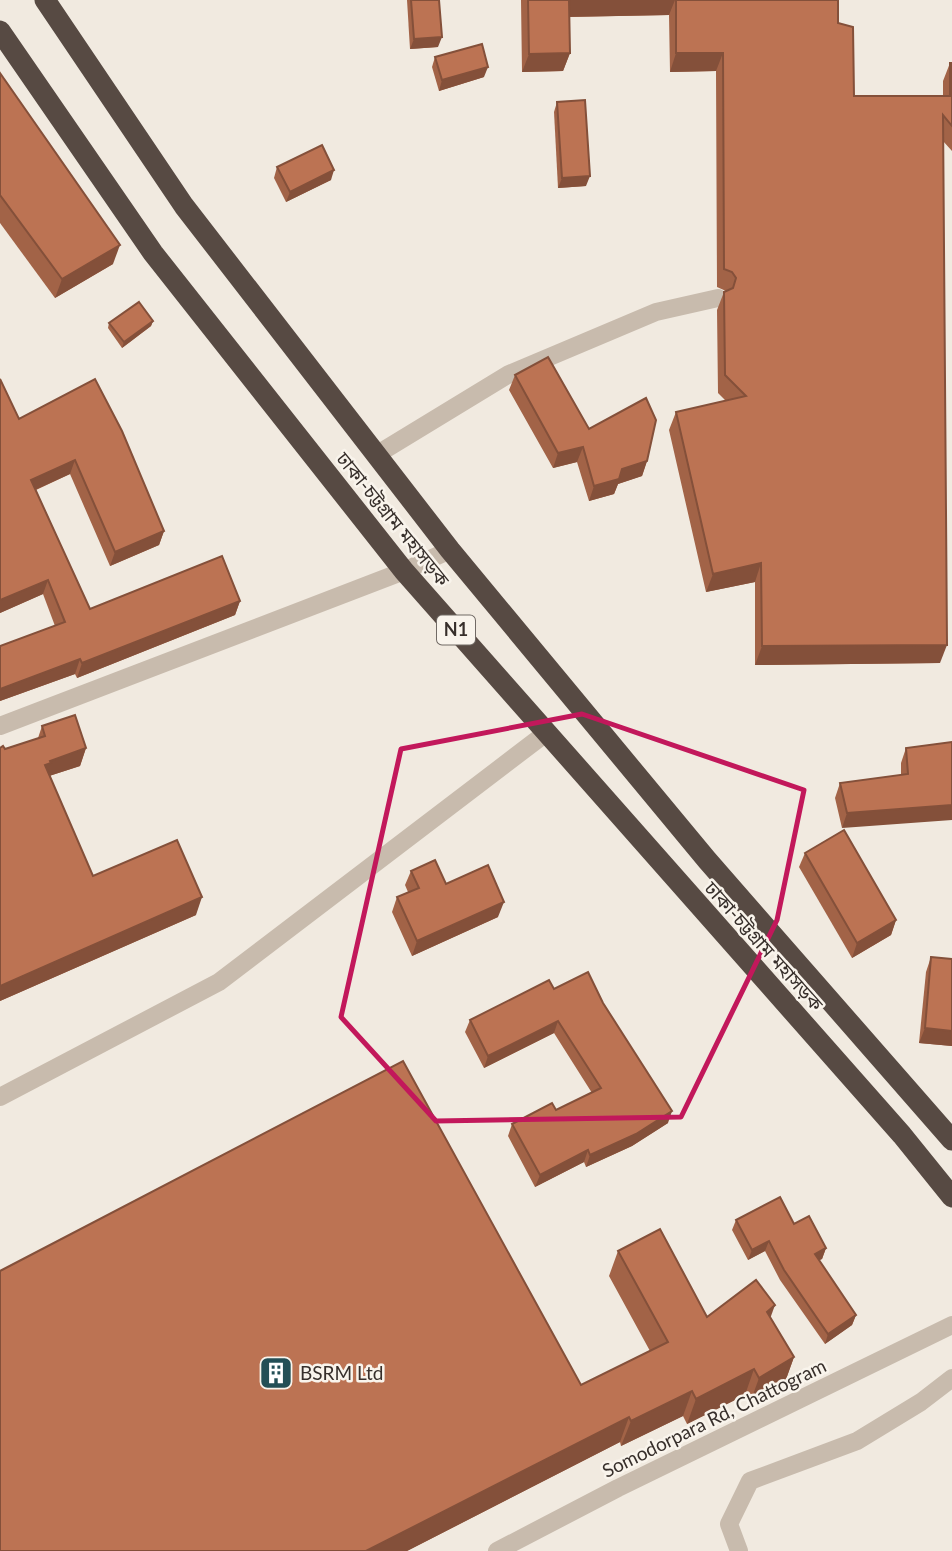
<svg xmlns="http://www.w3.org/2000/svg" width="952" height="1551" font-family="Lato,'Noto Sans Bengali',sans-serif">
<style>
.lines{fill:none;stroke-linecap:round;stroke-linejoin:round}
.minor{stroke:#c8bbad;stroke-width:18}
.highway{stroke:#574a43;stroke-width:21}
.wall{fill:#a26347}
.shaded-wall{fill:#84503a}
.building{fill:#bc7353;stroke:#84503a;stroke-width:2}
.marked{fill:none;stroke:#c2185b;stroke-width:5;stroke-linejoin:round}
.labels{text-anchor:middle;stroke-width:5;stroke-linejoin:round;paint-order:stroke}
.shield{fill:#f9f4ec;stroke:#716a65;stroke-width:2}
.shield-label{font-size:18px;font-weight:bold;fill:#372f2b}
.street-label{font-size:19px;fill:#372f2b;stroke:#f9f4ec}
.poi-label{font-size:19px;fill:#372f2b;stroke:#f9f4ec;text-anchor:start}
</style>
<rect width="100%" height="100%" fill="#f1eae0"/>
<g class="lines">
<!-- minor -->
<g class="minor">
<polyline points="376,455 509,374 656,312 718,298"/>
<polyline points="0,726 404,571 450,550"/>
<polyline points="0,1097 219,982 546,733"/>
<polyline points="497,1551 618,1488 952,1325"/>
<polyline points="739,1551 729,1524 750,1481 857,1441 921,1402 952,1378"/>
</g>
<!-- highway -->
<g class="highway">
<polyline points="45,0 184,206 450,550 707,860 952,1140"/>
<polyline points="0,31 153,253 404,571 902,1135 952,1197"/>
</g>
</g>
<!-- wall -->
<g class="wall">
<polygon points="407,0 439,0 438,47 410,49"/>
<polygon points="521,0 838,0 838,23 854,96 943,96 943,81 950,63 952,63 952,151 943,141 940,663 755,665 755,582 706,592 669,430 676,412 726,401 718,393 717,310 724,292 726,291 717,287 716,71 670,72 669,15 569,17 570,53 563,71 522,72"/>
<polygon points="435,57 484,77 439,91 432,67"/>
<polygon points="0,73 113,264 55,298 0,223"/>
<polygon points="557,102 586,186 558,188 554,112"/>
<polygon points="277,167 331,180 286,202 274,178"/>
<polygon points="153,321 151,326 122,348 108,328 109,323"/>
<polygon points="515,375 589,429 647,461 642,476 618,484 614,494 589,501 577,462 553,468 509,390"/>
<polygon points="0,379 19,419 95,379 164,531 159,545 110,566 70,474 36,490 90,609 240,601 235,615 77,678 75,674 0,701 0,646 55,626 43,594 0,613"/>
<polygon points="42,726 86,748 80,766 49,776 93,876 196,915 0,1001 5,749 38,738"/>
<polygon points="952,742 842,828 835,798 840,783 901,775 901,763 906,748"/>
<polygon points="805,853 896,920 891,935 852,958 799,867"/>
<polygon points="411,871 446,884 498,917 412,956 392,912 397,897 408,892 405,885"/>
<polygon points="931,957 952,959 952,1046 919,1043 926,972"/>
<polygon points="554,989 603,1003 668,1123 632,1146 586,1167 584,1162 535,1187 508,1136 512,1124 556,1110 592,1093 554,1033 484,1068 465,1032 470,1020"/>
<polygon points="736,1220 794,1224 826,1248 822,1259 819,1260 856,1315 852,1325 825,1344 780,1280 765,1251 748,1260 732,1230"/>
<polygon points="618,1251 707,1317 771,1318 794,1357 785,1382 750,1403 745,1395 687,1424 683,1416 621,1446 620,1442 407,1551 0,1551 581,1385 650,1351 609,1276"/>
</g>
<!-- shaded-wall -->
<g class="shaded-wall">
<polygon points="568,0 675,0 669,15 562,17"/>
<polygon points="442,37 438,47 410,49 414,39"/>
<polygon points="570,53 563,71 522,72 529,54"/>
<polygon points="676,53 723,53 716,71 670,72"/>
<polygon points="488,67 484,77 439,91 442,80"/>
<polygon points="334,170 331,180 286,202 290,192"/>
<polygon points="590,176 586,186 558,188 562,178"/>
<polygon points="120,245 113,264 55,298 62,279"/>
<polygon points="153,321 151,326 122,348 124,342"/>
<polygon points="583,447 577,462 553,468 558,453"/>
<polygon points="75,460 70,474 26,494 31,480"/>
<polygon points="647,461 642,476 618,484 614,494 589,501 594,486 622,469"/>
<polygon points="164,531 159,545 110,566 115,552"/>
<polygon points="761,563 755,582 706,592 713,574"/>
<polygon points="48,580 43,594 0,613 0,600"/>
<polygon points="240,601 235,615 77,678 82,663"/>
<polygon points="947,645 940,663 755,665 762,646"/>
<polygon points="80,659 75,674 0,701 0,689"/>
<polygon points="86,748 80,766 46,777 45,765 50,761"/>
<polygon points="952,805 952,820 842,828 847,813"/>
<polygon points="202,897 196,915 0,1001 0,986"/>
<polygon points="504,902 498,917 412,956 417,941"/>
<polygon points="896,920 891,935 852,958 857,943"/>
<polygon points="558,1021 554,1033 484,1068 488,1056"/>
<polygon points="925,1028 952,1031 952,1046 919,1043"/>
<polygon points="672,1111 668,1123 632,1146 586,1167 590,1155"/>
<polygon points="588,1150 584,1162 535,1187 540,1175"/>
<polygon points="769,1241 765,1251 748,1260 752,1250"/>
<polygon points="826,1248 822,1259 811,1264 815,1254"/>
<polygon points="775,1305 766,1330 767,1312"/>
<polygon points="856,1315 852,1325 825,1344 828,1334"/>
<polygon points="794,1357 785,1382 750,1403 759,1378"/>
<polygon points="754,1369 745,1395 687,1424 696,1399"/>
<polygon points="692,1391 683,1416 621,1446 631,1421"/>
<polygon points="629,1417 620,1442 407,1551 366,1551"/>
</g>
<!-- building -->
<g class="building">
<polygon points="411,0 439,0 442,37 414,39"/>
<polygon points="528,0 569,0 570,53 529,54"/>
<polygon points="676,0 838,0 838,23 853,27 854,96 950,96 950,63 952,63 952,126 943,115 947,645 762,646 761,563 713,574 676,412 746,396 725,375 724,292 733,288 736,278 732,272 724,269 723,53 676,53"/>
<polygon points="482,44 488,67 442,80 435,57"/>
<polygon points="0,73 120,245 62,279 0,195"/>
<polygon points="585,100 590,176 562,178 557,102"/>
<polygon points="322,145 334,170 290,192 277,167"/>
<polygon points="139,302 153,321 124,342 109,323"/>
<polygon points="548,357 589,429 646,398 656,420 647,461 622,469 619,479 594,486 583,447 558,453 515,375"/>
<polygon points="0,379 19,419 95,379 122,431 164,531 115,552 75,460 31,480 90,609 222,556 240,601 82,663 80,659 0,689 0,646 65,622 48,580 0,600"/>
<polygon points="75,715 86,748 50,761 51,763 45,765 93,876 177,840 202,897 0,986 0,748 3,746 5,749 45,736 42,726"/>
<polygon points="952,742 952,805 847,813 840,783 908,774 906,748"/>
<polygon points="844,830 896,920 857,943 805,853"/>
<polygon points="435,860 446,884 488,865 504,902 417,941 397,897 419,888 411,871"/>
<polygon points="931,957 952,959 952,1031 925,1028"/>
<polygon points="588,972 603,1003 672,1111 636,1134 590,1155 588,1150 540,1175 512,1124 552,1103 556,1110 601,1088 558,1021 488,1056 470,1020 549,980 554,989"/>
<polygon points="403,1061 581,1385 668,1342 618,1251 660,1229 707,1317 756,1280 775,1305 767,1312 794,1357 759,1378 754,1369 696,1399 692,1391 631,1421 629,1417 366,1551 0,1551 0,1271"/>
<polygon points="780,1197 794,1224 809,1216 826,1248 815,1254 856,1315 828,1334 784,1270 769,1241 752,1250 736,1220"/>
</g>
<!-- marked area -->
<path class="marked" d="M582 714 804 790 777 920 681 1117 436 1121 341 1017 401 749Z"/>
<!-- icons -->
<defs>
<symbol id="building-square" viewBox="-11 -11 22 22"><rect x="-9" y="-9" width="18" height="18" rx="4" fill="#234f56" stroke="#f9f4ec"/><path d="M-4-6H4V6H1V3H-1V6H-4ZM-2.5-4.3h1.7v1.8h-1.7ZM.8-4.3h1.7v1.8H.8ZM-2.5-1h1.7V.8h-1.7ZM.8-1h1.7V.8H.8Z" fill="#fff"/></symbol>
</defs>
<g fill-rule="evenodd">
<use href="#building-square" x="257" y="1354" width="38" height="38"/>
</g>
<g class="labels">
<!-- shield labels -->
<rect class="shield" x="437" y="615.5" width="38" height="29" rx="5"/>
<g class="shield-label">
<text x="456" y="636">N1</text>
</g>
<!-- street labels -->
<g class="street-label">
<text transform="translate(393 519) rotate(51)" y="7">ঢাকা-চট্টগ্রাম মহাসড়ক</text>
<text transform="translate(764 946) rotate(48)" y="7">ঢাকা-চট্টগ্রাম মহাসড়ক</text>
<text transform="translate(714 1418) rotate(-26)" y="7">Somodorpara Rd, Chattogram</text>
</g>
<!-- poi labels -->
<g class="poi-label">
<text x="300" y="1380">BSRM Ltd</text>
</g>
</g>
</svg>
